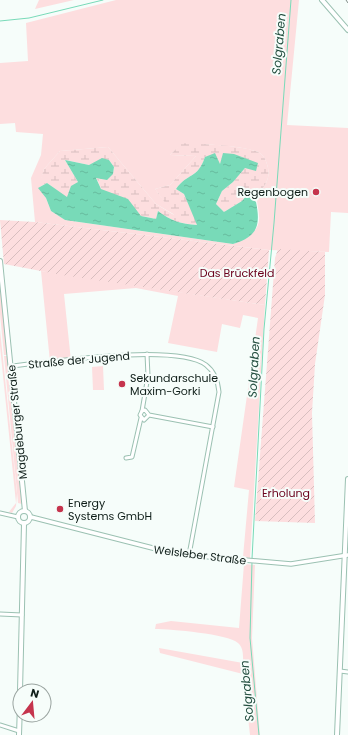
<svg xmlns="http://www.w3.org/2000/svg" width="348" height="735" font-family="Poppins,sans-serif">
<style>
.green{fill:#fddedf;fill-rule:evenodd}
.wetland{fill:url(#wetland-marsh)}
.garden{fill:url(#garden-furrows)}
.water{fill:url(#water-ripples)}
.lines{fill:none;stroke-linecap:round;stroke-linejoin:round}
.stream{stroke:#78dab8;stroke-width:1}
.minor-casing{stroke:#9bc1b2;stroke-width:5}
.tertiary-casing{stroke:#9bc1b2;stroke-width:5.5}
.secondary-casing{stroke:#9bc1b2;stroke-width:6}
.minor{stroke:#fff;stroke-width:3}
.tertiary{stroke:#fff;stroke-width:3.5}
.secondary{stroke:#fff;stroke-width:4}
.rail{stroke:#828d89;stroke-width:1;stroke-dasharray:8 4;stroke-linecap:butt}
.poi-dot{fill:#c5344d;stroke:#f6fdfa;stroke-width:1.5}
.labels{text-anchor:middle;stroke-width:4;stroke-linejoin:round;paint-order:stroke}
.poi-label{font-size:11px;fill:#0f1e19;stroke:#f6fdfa;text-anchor:start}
.park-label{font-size:11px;fill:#6a001c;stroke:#f6fdfa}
.street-label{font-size:11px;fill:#0f1e19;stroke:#f6fdfa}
.water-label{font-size:12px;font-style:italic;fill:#244f40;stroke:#f6fdfa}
</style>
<defs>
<pattern id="wetland-marsh" width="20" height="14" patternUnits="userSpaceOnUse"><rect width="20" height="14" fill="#fddedf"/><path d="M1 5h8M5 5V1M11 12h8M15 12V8" fill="none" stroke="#d8bebf"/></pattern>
<pattern id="garden-furrows" width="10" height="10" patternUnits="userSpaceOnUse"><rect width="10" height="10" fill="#fddedf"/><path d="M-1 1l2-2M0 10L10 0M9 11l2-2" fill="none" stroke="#d8bebf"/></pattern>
<pattern id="water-ripples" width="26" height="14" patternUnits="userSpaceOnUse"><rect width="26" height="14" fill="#78dab8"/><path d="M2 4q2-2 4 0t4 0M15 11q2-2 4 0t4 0" fill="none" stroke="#67bb9e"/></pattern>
</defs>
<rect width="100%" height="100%" fill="#f6fdfa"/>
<!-- green -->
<g class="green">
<polygon points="39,0 74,0 35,9"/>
<path d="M116 0H299L287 125 348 128V213L331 212 329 252 269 250 35 222 31 178 41 155 43 134 16 132 15 123 0 124V63L28 61 26 23ZM182 144C198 144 250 145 261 154 265 157 267 163 268 168 270 179 265 187 257 194 256 202 259 209 259 216 261 231 245 240 233 244L65 220 51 211 46 198 39 188 44 169 60 151 108 147 156 204 175 215 155 189 170 185 196 156 170 155Z"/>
<polygon points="41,271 265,305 250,558 243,557 249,490 234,487 258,318 243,315 240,328 222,324 217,352 168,343 178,296 136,288 64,294 71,361 50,362"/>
<polygon points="0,282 1,286 8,355 4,355 0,314"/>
<polygon points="0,330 17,494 16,506 12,513 9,512 16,503 0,346"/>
<polygon points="4,356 8,356 22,504 18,503"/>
<polygon points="103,366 104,390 93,390 92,367"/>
<path d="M244 564 255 565 252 638 260 735H250L243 674 160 653 159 648 243 663C243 657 244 648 238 643 228 634 171 629 155 629L156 624 171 621 239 628Z"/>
</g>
<!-- wetland -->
<path class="wetland" d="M182 143C198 144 250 145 261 154 265 157 267 163 268 168 270 179 265 187 257 194L256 202 247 195 242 201 224 212 216 204 222 191 233 182 245 168 223 154 220 165 205 157C197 180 188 172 176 189L184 194 198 225C181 224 171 221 158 211L156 219 141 216 101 189 96 177 113 174 114 167 109 160 89 165 65 160 78 182 67 198 47 183 38 188 44 169 60 151 108 147 156 204 174 215 155 189 170 185 196 156 170 155Z"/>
<!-- garden -->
<g class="garden">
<polygon points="0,220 35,222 269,250 265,305 62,275 4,264"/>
<polygon points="278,249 325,252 325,295 315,364 312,413 315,523 255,521 275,258"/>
</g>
<!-- water -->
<path class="water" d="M215 153 220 164 223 153 234 154 258 163 256 171 245 168 233 182 222 191 216 204 224 212 242 201 247 195 256 202C261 226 257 237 233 244L65 220 51 211 46 198 38 188 47 183 67 197 71 186 78 182 65 160 89 165 102 158 109 160 114 167 113 174 107 180 96 178 101 189 128 199 141 216 156 219 158 211C171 221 181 224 197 225L184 194 176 189C188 172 197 180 205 157Z"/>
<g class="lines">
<!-- stream -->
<g class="stream">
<polyline points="0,21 29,18 103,0"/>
<polyline points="252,559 264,329 274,223 291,0"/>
<polyline points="252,562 250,638 259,735"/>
</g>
<defs>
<g id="minor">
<path d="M11 366C50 362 177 343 206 365 214 371 218 382 219 392L189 555"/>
<polyline points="142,411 148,376 147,354"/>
<polyline points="149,415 144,420 140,415 142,411 145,410 149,415 213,427"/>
<polyline points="126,458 132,457 141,418"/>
<polyline points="0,513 18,517"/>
<polyline points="0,614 22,615"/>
<polyline points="340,671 348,672"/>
<polyline points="0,725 19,731"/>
</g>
<polyline id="tertiary" points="31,517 176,554 291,564 348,555"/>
<g id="secondary">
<polyline points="322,0 348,30"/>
<polyline points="0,261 25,511"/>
<circle cx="24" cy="517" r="6"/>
<polyline points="20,691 24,524"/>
<polyline points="19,735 20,704"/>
<polyline points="337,735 348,479"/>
</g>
</defs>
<!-- minor casing -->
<use href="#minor" class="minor-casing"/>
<!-- tertiary casing -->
<use href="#tertiary" class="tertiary-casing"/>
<!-- secondary casing -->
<use href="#secondary" class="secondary-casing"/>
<!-- minor -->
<use href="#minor" class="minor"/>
<!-- tertiary -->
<use href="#tertiary" class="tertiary"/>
<!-- secondary -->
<use href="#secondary" class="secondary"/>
<!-- rail -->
<polyline class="rail" points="346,0 348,3"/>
</g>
<!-- markers -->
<g class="poi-dot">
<circle cx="316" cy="192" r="4"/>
<circle cx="122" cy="384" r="4"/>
<circle cx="60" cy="509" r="4"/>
</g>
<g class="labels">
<!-- poi labels -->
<g class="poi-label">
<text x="308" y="196" text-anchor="end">Regenbogen</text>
<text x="130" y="382">Sekundarschule<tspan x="130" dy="13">Maxim-Gorki</tspan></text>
<text x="68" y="507">Energy<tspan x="68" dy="13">Systems GmbH</tspan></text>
</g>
<!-- park labels -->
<g class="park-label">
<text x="237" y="277">Das Brückfeld</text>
<text x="286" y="497">Erholung</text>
</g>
<!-- street labels -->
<g class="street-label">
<text transform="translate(79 360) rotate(-5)" y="4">Straße der Jugend</text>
<text transform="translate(17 422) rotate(-96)" y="4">Magdeburger Straße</text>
<text transform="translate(200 555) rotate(7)" y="4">Welsleber Straße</text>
</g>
<!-- water labels -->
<g class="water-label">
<text transform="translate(279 44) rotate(-85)" y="4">Solgraben</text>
<text transform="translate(254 367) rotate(-87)" y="4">Solgraben</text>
<text transform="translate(247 691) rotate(-95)" y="4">Solgraben</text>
</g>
</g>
<!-- north arrow -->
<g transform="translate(32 703) rotate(16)"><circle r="19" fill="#f6fdfa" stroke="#9aa4a0"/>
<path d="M0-3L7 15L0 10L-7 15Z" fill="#c5344d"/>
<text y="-6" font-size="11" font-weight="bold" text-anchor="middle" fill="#0f1e19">N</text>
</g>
</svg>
